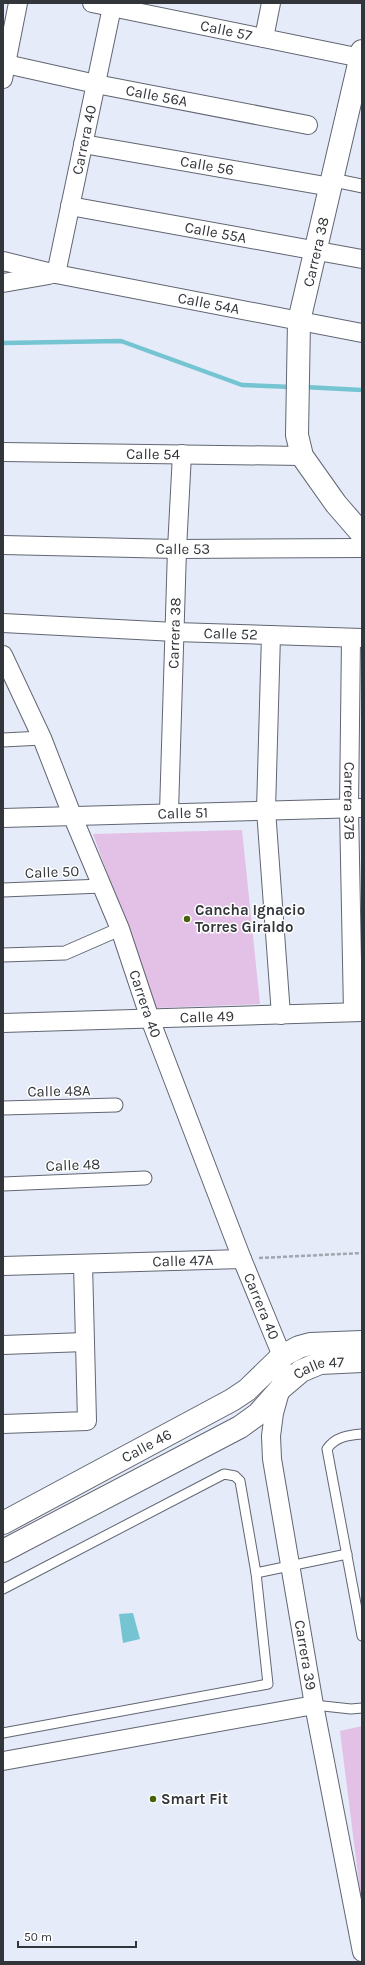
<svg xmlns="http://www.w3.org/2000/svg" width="365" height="1965" font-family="Karla,sans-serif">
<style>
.green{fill:#e3c0e6}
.water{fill:#75c4d2}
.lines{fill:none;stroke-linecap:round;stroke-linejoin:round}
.stream{stroke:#75c4d2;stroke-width:4.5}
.service-casing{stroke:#616672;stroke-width:11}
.pedestrian-casing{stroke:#616672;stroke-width:15}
.minor-casing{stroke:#616672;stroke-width:20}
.secondary-casing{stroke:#616672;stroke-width:24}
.path{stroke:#a1a6b0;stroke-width:2.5;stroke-dasharray:4 2;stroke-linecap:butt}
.service{stroke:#fff;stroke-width:9}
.pedestrian{stroke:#fff;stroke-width:13}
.minor{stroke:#fff;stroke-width:18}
.secondary{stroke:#fff;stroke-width:22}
.poi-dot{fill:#49600b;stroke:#fff;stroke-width:1.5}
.labels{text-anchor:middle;stroke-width:3;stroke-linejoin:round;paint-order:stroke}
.street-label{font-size:15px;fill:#32353a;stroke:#fff}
.poi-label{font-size:15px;font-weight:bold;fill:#32353a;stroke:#fff;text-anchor:start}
</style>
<rect width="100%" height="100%" fill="#e5ebf8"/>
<!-- green -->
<g class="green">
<polygon points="242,830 260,1004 156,1008 93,834"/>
<polygon points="362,1726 362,1907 340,1731"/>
</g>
<!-- water -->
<polygon class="water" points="133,1613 140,1639 123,1643 119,1614"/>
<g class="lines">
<!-- stream -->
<g class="stream">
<polyline points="3,343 121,341 242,385 292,387"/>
<polyline points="304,387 362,390"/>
</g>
<defs>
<g id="service">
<path d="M362 1434C348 1435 335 1437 327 1449L362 1636"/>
<polyline points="256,1573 347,1554"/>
<polyline points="3,1589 224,1474 235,1476 240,1481 256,1573 268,1684 3,1733"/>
<polyline points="314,1705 351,1709 362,1708"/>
</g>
<g id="pedestrian">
<polyline points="333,180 362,186"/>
<polyline points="3,740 42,738"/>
<polyline points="3,890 102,886"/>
<polyline points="3,955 65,953 120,929"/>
<polyline points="3,1108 116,1105"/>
<polyline points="3,1184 145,1178"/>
</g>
<g id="minor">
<path id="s1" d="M92 3 361 58"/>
<polyline points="264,38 271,3"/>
<path id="s2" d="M6 64 96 84 308 125"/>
<polyline points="3,79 18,3"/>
<path id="s3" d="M83 144 331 187"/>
<path id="s4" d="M70 206 362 259"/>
<path id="s5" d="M3 261 56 274 362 333"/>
<path id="s6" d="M56 274 112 7"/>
<polyline points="3,283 49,275"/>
<path id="s7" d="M3 452 302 456"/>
<path id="s8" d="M3 545 177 549 362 548"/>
<path id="s9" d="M3 623 175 632 362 638"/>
<polyline points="271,635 266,810 281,1015"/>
<path id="s10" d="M351 638 349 808 353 1012"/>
<path id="s11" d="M3 655 42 738 72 815 120 929 150 1019 242 1259 282 1356 281 1388 274 1413 271 1436 272 1459 314 1705 362 1952"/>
<path id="s12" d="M169 812 177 549 182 454"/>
<path id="s13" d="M3 818 362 808"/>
<path id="s14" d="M3 1023 362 1012"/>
<path id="s15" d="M3 1266 242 1259"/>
<polyline points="3,1345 85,1342"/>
<polyline points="3,1424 87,1421 83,1264"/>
<polyline points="3,1761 314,1705"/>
</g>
<g id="secondary">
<polyline points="362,51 299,321 297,435 302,456 336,504 362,534"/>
<path id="s16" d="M3 1523 232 1400 247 1390 282 1356 299 1347 310 1344 362 1342"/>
<path id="s17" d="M3 1551 240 1427 258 1414 281 1388 301 1371 320 1363 362 1361"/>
</g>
</defs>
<!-- service casing -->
<use href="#service" class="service-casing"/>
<!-- pedestrian casing -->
<use href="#pedestrian" class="pedestrian-casing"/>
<!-- minor casing -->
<use href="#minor" class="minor-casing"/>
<!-- secondary casing -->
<use href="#secondary" class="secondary-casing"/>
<!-- path -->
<polyline class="path" points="259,1258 362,1253"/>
<!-- service -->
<use href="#service" class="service"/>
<!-- pedestrian -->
<use href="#pedestrian" class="pedestrian"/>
<!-- minor -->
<use href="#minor" class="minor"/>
<!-- secondary -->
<use href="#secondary" class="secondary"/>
</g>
<!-- markers -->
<g class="poi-dot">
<circle cx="187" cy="919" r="4"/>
<circle cx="153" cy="1799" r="4"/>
</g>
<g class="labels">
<!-- street labels -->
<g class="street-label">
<text dy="5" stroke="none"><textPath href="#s1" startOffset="137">Calle 57</textPath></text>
<text dy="5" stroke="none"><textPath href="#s2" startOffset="154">Calle 56A</textPath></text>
<text dy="5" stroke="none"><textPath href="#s6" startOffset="137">Carrera 40</textPath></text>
<text dy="5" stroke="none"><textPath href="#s3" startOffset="126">Calle 56</textPath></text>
<text dy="5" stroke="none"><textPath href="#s4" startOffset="148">Calle 55A</textPath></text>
<text transform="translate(316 252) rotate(-77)" y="5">Carrera 38</text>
<text dy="5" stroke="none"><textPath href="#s5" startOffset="210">Calle 54A</textPath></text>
<text dy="5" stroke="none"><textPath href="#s7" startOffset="150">Calle 54</textPath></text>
<text dy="5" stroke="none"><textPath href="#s8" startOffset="180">Calle 53</textPath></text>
<text dy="5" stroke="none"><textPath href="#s12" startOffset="179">Carrera 38</textPath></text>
<text dy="5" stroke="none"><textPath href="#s9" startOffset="228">Calle 52</textPath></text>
<text dy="5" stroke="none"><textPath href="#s10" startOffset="163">Carrera 37B</textPath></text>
<text dy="5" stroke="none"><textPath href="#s13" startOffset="180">Calle 51</textPath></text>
<text transform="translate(52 872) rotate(-2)" y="5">Calle 50</text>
<text dy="5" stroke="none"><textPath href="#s11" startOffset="377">Carrera 40</textPath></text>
<text dy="5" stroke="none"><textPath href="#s14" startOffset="204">Calle 49</textPath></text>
<text transform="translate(59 1091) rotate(-1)" y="5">Calle 48A</text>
<text transform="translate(73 1165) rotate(-2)" y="5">Calle 48</text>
<text dy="5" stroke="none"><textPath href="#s15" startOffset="180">Calle 47A</textPath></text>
<text dy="5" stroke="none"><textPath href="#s11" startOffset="701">Carrera 40</textPath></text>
<text dy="5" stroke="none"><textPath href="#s17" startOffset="369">Calle 47</textPath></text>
<text dy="5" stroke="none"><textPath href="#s16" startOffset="163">Calle 46</textPath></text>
<text dy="5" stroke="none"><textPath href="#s11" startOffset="1058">Carrera 39</textPath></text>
</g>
<!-- poi labels -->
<g class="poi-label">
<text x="195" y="915">Cancha Ignacio<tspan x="195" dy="17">Torres Giraldo</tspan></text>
<text x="161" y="1804">Smart Fit</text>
</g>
</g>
<!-- border -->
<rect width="365" height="1965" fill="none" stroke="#32353a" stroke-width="8"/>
<!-- scale -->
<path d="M18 1941v6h118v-6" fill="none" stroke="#32353a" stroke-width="2"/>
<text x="24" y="1941" font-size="12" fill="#32353a" stroke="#ffffff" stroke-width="3" paint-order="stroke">50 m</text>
</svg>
